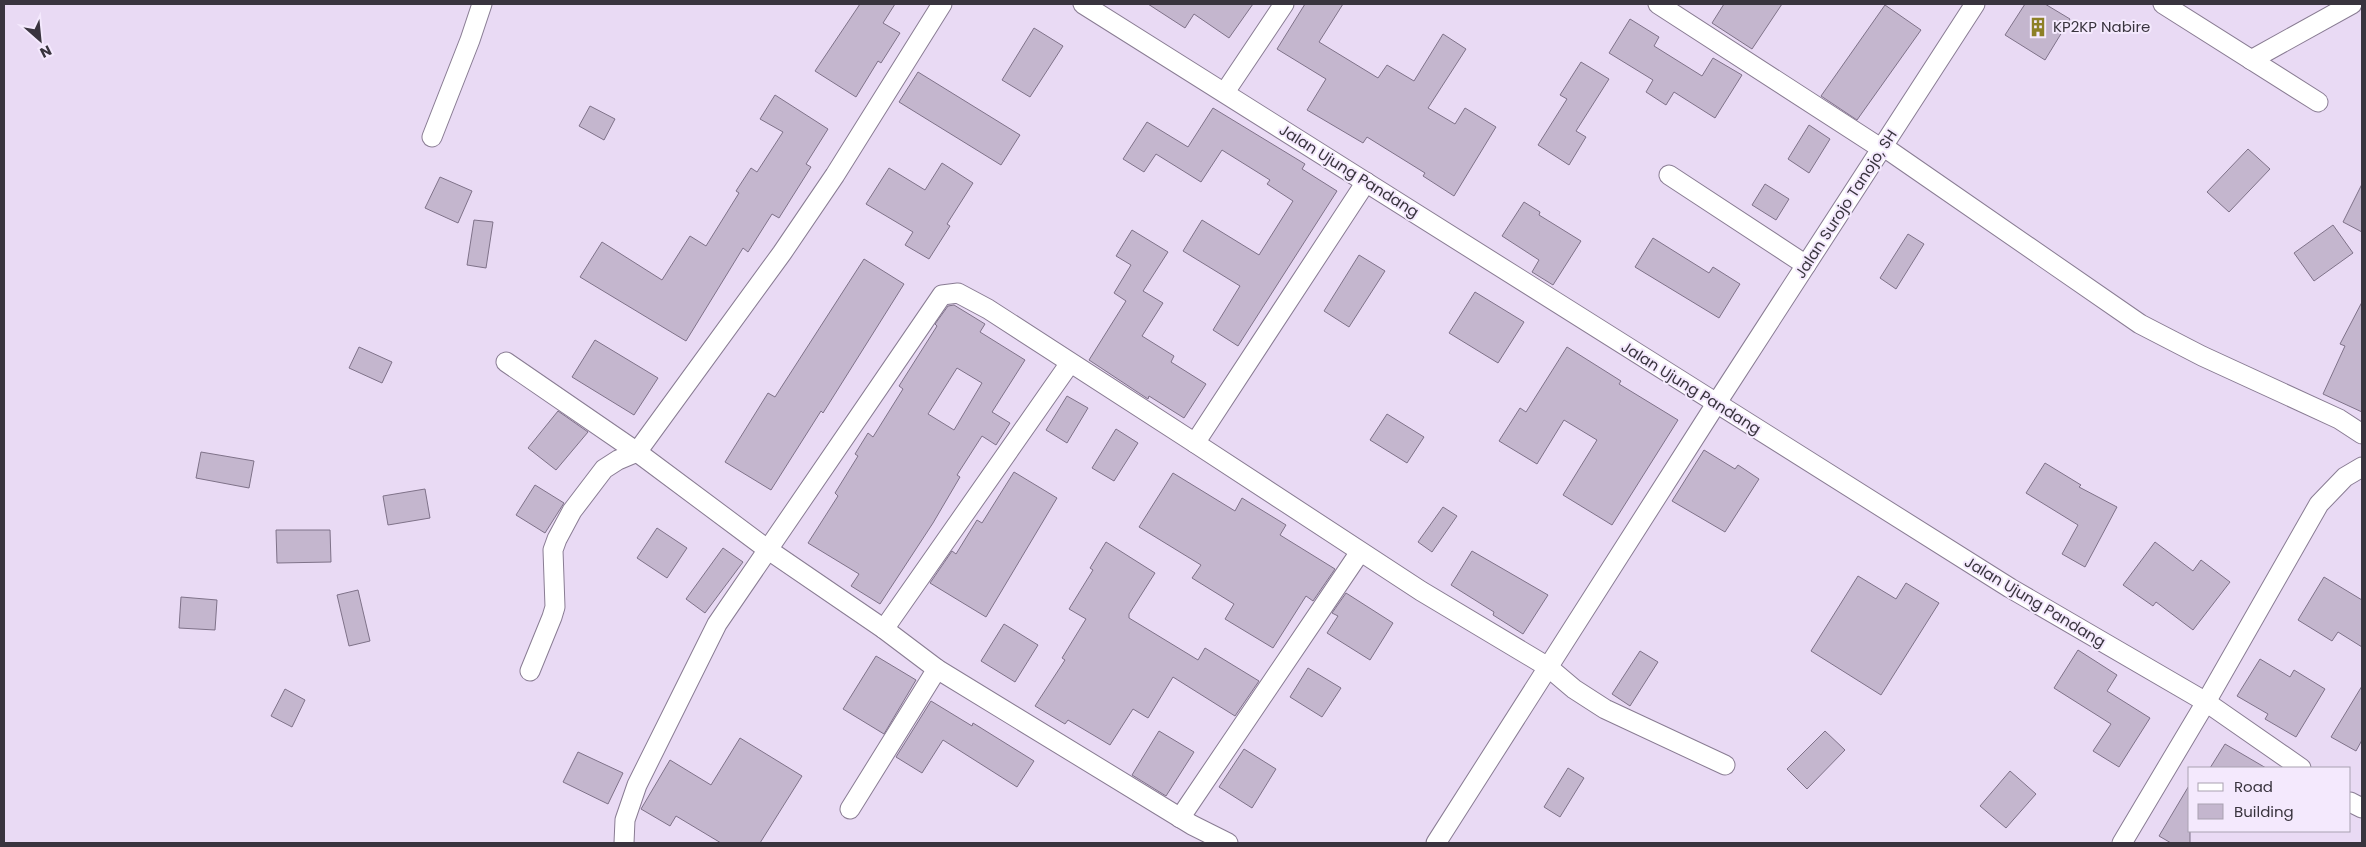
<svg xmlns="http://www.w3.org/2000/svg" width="2366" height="847" font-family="Poppins,sans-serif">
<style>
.building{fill:#c4b6ce;stroke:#7f7289;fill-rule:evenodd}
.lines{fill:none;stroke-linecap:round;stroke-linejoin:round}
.street-casing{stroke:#897c93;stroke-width:21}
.street{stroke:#fff;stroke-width:19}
.labels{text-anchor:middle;stroke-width:4;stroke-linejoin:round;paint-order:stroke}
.poi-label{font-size:15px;fill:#39343e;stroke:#f4e9fd;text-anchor:start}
.street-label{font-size:15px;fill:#39343e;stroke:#f4e9fd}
</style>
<rect width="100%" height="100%" fill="#e9daf4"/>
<!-- building -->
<g class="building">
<polygon points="860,4 895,4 883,23 900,33 881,63 878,61 856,97 815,71"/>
<polygon points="1148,4 1253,4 1229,38 1194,14 1185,28"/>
<polygon points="1305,4 1343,4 1319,42 1378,78 1387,65 1414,81 1443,34 1466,49 1428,108 1455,124 1465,108 1496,127 1454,196 1423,176 1425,173 1367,137 1363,143 1307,110 1326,79 1277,49"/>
<polygon points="1724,4 1782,4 1752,49 1712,23"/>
<polygon points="2025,4 2045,4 2070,19 2045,60 2005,35"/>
<polygon points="1885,5 1921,30 1857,120 1821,96"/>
<polygon points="1630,19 1659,37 1654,46 1702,76 1713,58 1742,75 1715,118 1674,92 1666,105 1646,92 1653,80 1609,53"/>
<polygon points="1034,28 1063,46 1030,97 1002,80"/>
<polygon points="1581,62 1609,79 1576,131 1586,137 1569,165 1538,145 1567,99 1560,95"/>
<polygon points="918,72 1020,135 1001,165 899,102"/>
<polygon points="775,95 828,129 806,164 811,167 779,218 772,214 748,252 743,248 686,341 580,277 602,242 662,280 690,236 706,246 739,193 736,191 751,168 757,172 783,132 760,119"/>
<polygon points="590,106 615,119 604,140 579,126"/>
<polygon points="1213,108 1305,164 1302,169 1337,191 1238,346 1213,330 1240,286 1183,251 1202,220 1259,255 1293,201 1267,184 1270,180 1222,150 1201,182 1156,154 1144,172 1123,159 1147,122 1188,147"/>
<polygon points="1809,125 1830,139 1809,173 1788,159"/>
<polygon points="2248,149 2270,169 2229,212 2207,192"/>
<polygon points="942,163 973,183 947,224 950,226 929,259 905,245 913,232 866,204 889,168 925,190"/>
<polygon points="440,177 472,191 458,223 425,208"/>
<polygon points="1765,184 1789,199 1776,220 1752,205"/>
<polygon points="2362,184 2362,232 2343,222"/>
<polygon points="1524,202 1540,212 1539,215 1581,241 1553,285 1532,272 1539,260 1502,236"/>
<polygon points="474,220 493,222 486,268 467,265"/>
<polygon points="2333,225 2353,253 2314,281 2294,253"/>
<polygon points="1132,230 1168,252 1143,291 1163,303 1142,336 1174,356 1171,362 1206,384 1184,418 1149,396 1148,399 1089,360 1126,301 1114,293 1131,265 1116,256"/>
<polygon points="1908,234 1924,244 1896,289 1880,278"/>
<polygon points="1653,238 1709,273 1713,267 1740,284 1719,318 1635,267"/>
<polygon points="1359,255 1385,271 1349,327 1324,311"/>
<polygon points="864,259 904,284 823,413 821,411 771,490 725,462 768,393 775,397"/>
<polygon points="1475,292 1524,322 1498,363 1449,333"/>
<polygon points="2362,302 2362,412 2323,394 2345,346 2340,344"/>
<path d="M954 305 985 324 980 332 1025 360 992 412 1010 423 996 445 982 436 957 475 960 477 933 523 880 604 851 586 859 574 808 543 838 496 835 493 858 456 855 454 868 433 873 437 903 389 899 386 937 326 935 324 948 306ZM957 368 982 383 954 430 928 414Z"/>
<polygon points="595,340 658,378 634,415 572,377"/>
<polygon points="359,347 392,362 382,383 349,368"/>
<polygon points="1567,347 1621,381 1619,384 1678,420 1612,525 1563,495 1597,440 1564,420 1537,464 1499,441 1520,408 1526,412"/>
<polygon points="1067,396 1088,408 1067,443 1046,430"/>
<polygon points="558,411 588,432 556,470 528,448"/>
<polygon points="1387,414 1424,437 1407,463 1370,440"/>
<polygon points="1116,429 1138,443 1114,481 1092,468"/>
<polygon points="1704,450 1735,469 1738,465 1759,479 1725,532 1672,501"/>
<polygon points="201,452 254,461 249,488 196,478"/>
<polygon points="2045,463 2081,485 2079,487 2117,507 2085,567 2062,554 2078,525 2026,493"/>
<polygon points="1014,472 1057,498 986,617 930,583 952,551 956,554 977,520 982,523"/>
<polygon points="1173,473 1235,511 1242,498 1286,525 1280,535 1335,569 1313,601 1306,596 1273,648 1225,619 1234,604 1192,578 1201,565 1139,527"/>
<polygon points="535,485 564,503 545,533 516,515"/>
<polygon points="425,489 430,518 388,525 383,496"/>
<polygon points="1443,507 1457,516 1432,552 1418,542"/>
<polygon points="657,528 687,548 667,578 637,558"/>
<polygon points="276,530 330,530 331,562 277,563"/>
<polygon points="1106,542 1155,573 1129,614 1129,618 1198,660 1205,648 1259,681 1235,716 1173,677 1148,718 1133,709 1110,745 1068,720 1065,724 1035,706 1065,660 1062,658 1086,619 1069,609 1093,570 1090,568"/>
<polygon points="2155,542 2193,571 2201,560 2230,582 2193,630 2156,602 2153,606 2123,585"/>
<polygon points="723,548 743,562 705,613 686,599"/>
<polygon points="1472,551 1548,595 1523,634 1493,615 1494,612 1451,585"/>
<polygon points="1858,576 1896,599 1906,583 1939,603 1881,695 1811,651"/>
<polygon points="2324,577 2362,600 2362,647 2338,632 2332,641 2298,620"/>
<polygon points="358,590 370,641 349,646 337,595"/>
<polygon points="1346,593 1393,623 1370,660 1327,633 1338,616 1332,613"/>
<polygon points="181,597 217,600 215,630 179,628"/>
<polygon points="1004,624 1038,645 1015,682 981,661"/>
<polygon points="2078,650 2117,675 2107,691 2150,718 2119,767 2093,751 2111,724 2054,688"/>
<polygon points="1640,651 1658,662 1630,706 1612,694"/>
<polygon points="876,656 916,680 884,734 843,709"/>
<polygon points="2260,659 2290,677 2294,670 2325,689 2296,737 2265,719 2268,714 2237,696"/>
<polygon points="1308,668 1341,688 1322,717 1290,697"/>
<polygon points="2362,686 2362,740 2356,751 2331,737"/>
<polygon points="285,689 305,700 292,727 271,716"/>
<polygon points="931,701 972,726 973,723 1034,761 1017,787 943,740 922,773 896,757"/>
<polygon points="1159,731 1194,752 1166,796 1132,775"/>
<polygon points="1825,731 1845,750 1807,789 1787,769"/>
<polygon points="740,738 802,776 760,843 721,843 676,816 670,826 641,809 670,760 711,785"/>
<polygon points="2225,744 2266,768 2210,768"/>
<polygon points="1244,749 1276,769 1252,808 1219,787"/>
<polygon points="578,752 623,773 608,804 563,782"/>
<polygon points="1568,768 1584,778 1560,817 1544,807"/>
<polygon points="2010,771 2036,794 2006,828 1980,806"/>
<polygon points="2190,784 2190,843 2171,843 2159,836"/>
</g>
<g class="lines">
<defs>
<g id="street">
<polyline points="1083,4 2010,588 2206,702 2301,768"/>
<polyline points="1658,4 1882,149"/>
<polyline points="2163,4 2318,102"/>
<polyline points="2251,60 2352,4"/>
<polyline points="1225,92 1284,4"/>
<polyline points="432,137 470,40 482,4"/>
<polyline points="1884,147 2140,324 2202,356 2339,419 2362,434"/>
<polyline points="1669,175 1806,265"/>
<polyline points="506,362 637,452 767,549 884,629 937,669 1192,825 1228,843"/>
<polyline points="1195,443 1421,591 1548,667 1574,689 1605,709 1725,765"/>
<polyline points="884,629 1070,363"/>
<polyline points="530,671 552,617 555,607 553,550 557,539 572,511 604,469 618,460 637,452 782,253 835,175 942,4"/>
<polyline points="2350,802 2362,808"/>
<polyline points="850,809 937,669"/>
<polyline points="1180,818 1360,552"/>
<polyline points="624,843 625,820 637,785 717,624 942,295 958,293 988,309 1195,443 1366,182"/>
<polyline points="1436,843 1716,404 1975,4"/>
<polyline points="2122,843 2206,702 2319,504 2345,477 2362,467"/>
</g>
</defs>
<!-- street casing -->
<use href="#street" class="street-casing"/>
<!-- street -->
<use href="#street" class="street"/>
</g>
<!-- icons -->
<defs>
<symbol id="building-bare" viewBox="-9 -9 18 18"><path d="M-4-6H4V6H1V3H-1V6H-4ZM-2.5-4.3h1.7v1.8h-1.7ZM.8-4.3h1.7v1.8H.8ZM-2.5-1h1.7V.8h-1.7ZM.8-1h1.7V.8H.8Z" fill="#8d8027" stroke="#f4e9fd" stroke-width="2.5" paint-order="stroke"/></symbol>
</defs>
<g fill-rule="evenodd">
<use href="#building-bare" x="2024" y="13" width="28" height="28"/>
</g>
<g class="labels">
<!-- poi labels -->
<g class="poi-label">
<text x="2053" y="32">KP2KP Nabire</text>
</g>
<!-- street labels -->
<g class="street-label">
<text transform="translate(1349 171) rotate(32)" y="5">Jalan Ujung Pandang</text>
<text transform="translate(1846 204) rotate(-57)" y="5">Jalan Surojo Tanojo, SH</text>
<text transform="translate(1691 388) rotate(32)" y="5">Jalan Ujung Pandang</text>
<text transform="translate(2035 602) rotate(31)" y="5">Jalan Ujung Pandang</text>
</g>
</g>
<!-- border -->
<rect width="2366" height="847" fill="none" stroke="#39343e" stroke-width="10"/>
<!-- legend -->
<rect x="2188" y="767" width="162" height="65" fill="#f4e9fd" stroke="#a9a1b1"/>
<rect x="2198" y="783" width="25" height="8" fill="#ffffff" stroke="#a9a1b1"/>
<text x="2234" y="792" font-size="15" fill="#39343e">Road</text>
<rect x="2198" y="804" width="25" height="15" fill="#c4b6ce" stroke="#a9a1b1"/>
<text x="2234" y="817" font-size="15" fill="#39343e">Building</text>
<!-- north arrow -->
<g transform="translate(40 40) rotate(153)" stroke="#f4e9fd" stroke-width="4" paint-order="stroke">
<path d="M0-4L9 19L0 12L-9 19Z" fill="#39343e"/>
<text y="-8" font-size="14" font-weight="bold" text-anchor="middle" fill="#39343e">N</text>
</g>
</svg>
